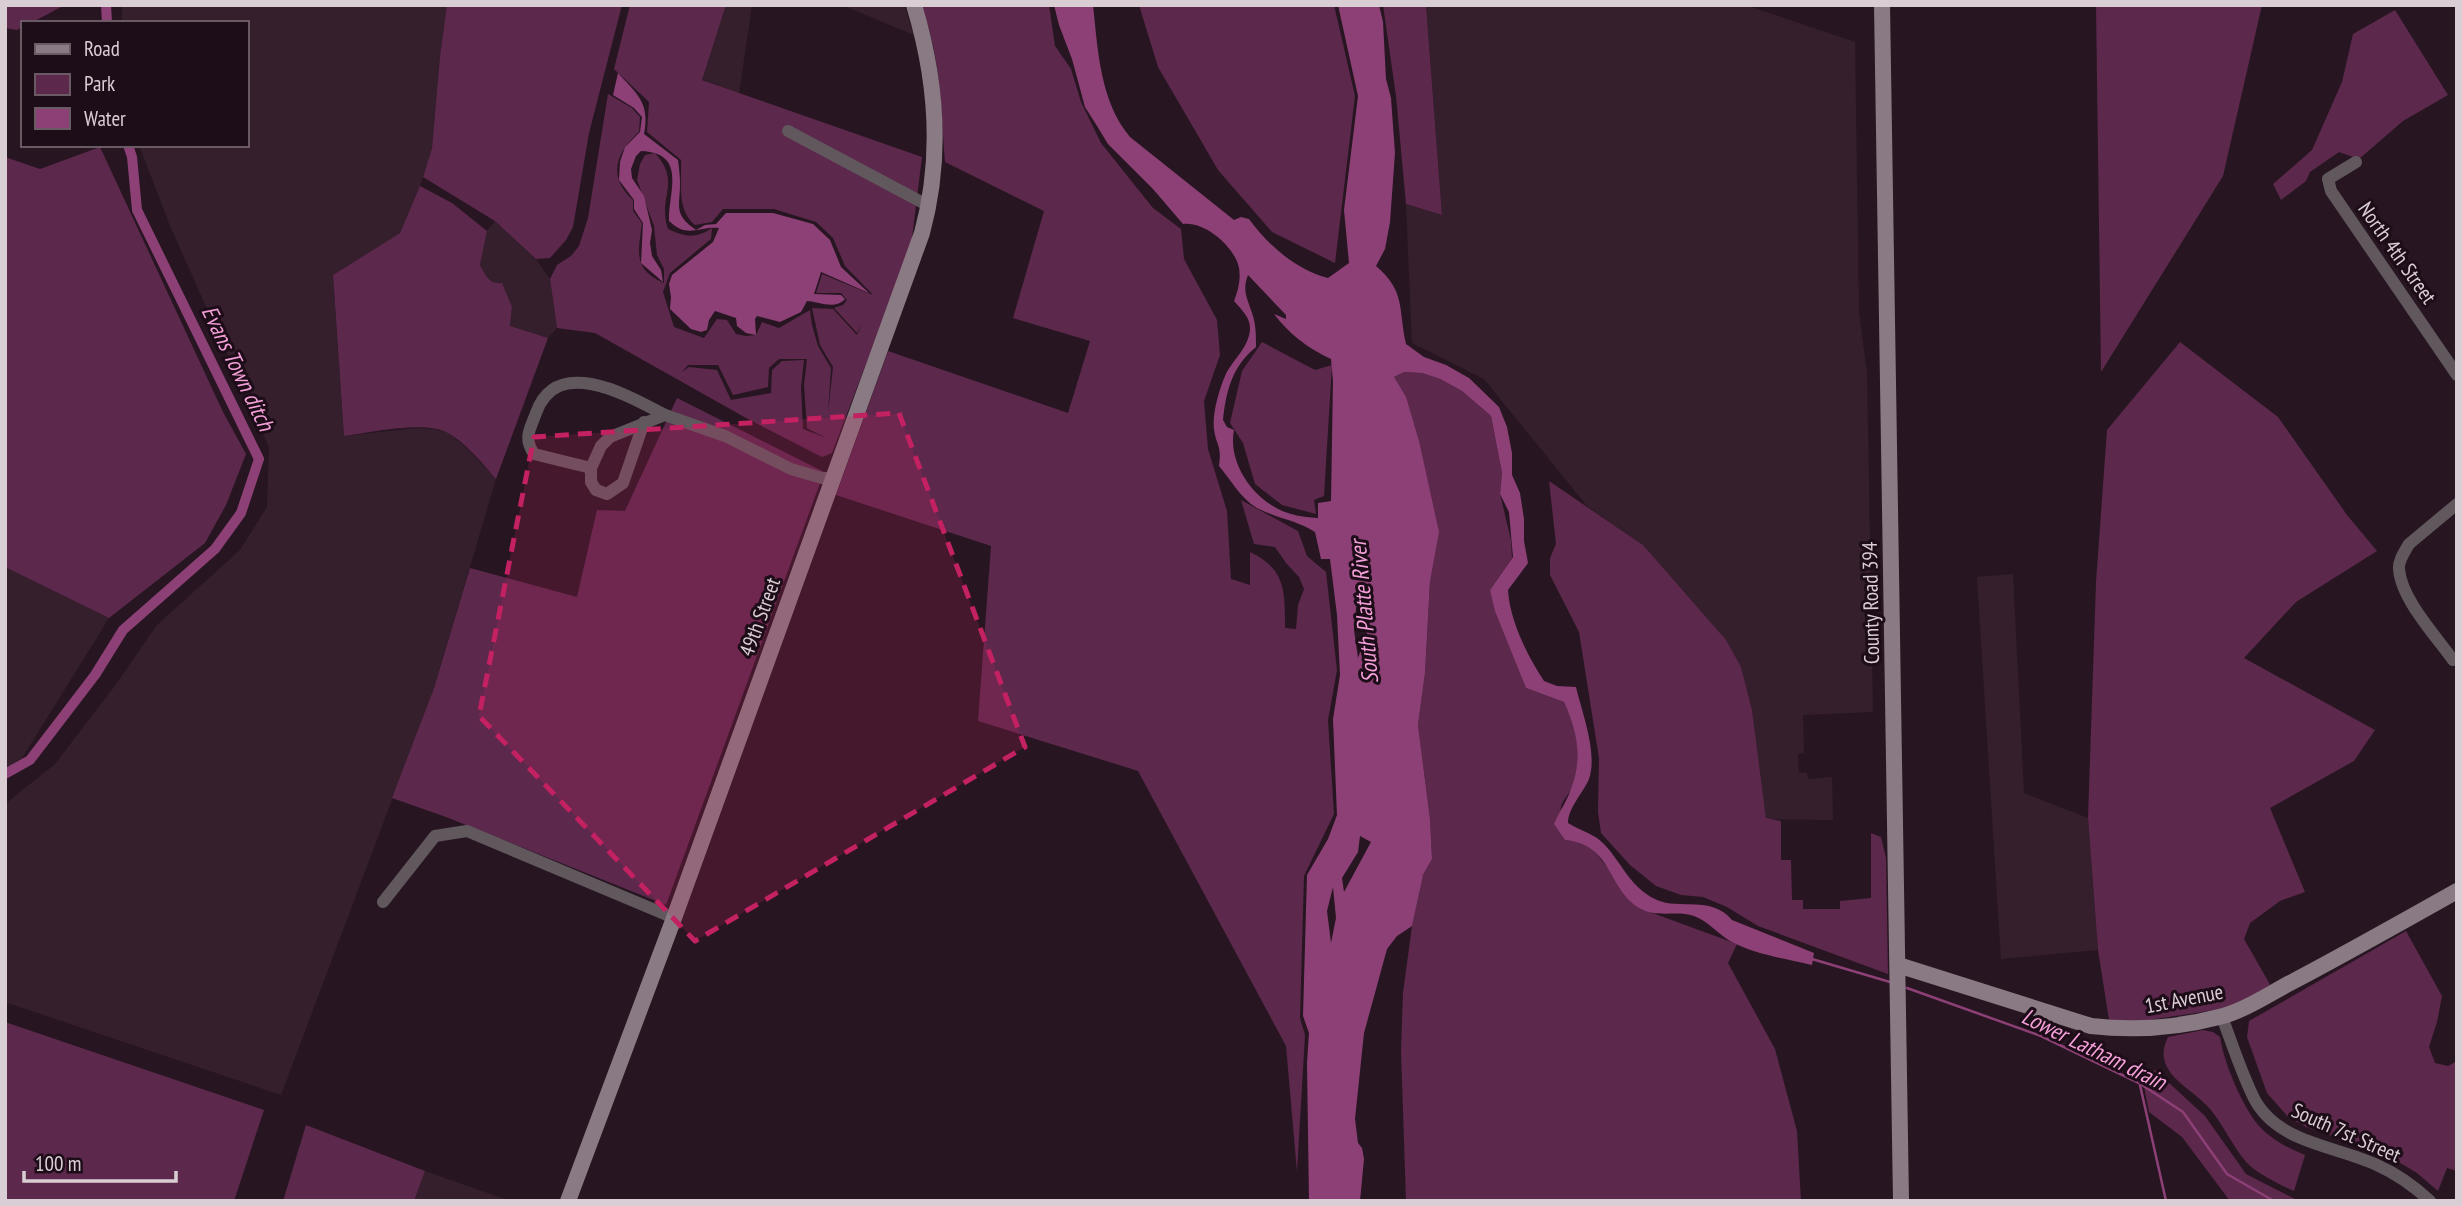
<svg xmlns="http://www.w3.org/2000/svg" width="2462" height="1206" font-family="'PT Sans Narrow',sans-serif">
<style>
.built{fill:#351f2d}
.green{fill:#5c284c;fill-rule:evenodd}
.water{fill:#8d4076;fill-rule:evenodd}
.lines{fill:none;stroke-linecap:round;stroke-linejoin:round}
.stream{stroke:#8d4076;stroke-width:2.5}
.canal{stroke:#8d4076;stroke-width:10}
.street{stroke:#61585e;stroke-width:12}
.secondary{stroke:#897a83;stroke-width:16}
.marked{fill:#c32161;fill-opacity:0.2;stroke:#c32161;stroke-width:5;stroke-dasharray:14 9;stroke-linejoin:round}
.labels{text-anchor:middle;stroke-width:6;stroke-linejoin:round;paint-order:stroke}
.street-label{font-size:21px;fill:#daced5;stroke:#1d0d18}
.water-label{font-size:23px;font-style:italic;fill:#f49fd8;stroke:#1d0d18}
</style>
<rect width="100%" height="100%" fill="#271621"/>
<!-- built -->
<g class="built">
<polygon points="122,5 447,5 440,56 432,148 417,196 400,233 333,275 344,436 416,428 434,429 447,432 468,449 496,479 434,688 281,1095 5,1002 5,804 55,764 114,687 157,625 240,550 267,507 269,447 170,226 139,145 247,145 247,23 122,23"/>
<polygon points="726,5 752,5 739,94 702,79"/>
<polygon points="842,5 904,5 914,35"/>
<polygon points="1426,5 1745,5 1855,42 1859,312 1867,374 1873,712 1803,715 1804,753 1798,754 1799,773 1807,773 1808,779 1832,777 1833,820 1766,819 1752,710 1741,667 1643,545 1587,506 1484,379 1412,343 1406,204 1442,215"/>
<polygon points="495,221 536,259 550,279 557,328 548,338 510,327 512,307 496,284 489,280 480,265 487,231"/>
<polygon points="5,567 109,618 22,758 5,769"/>
<polygon points="2013,574 2024,793 2088,818 2098,950 2001,959 1977,577"/>
<polygon points="425,1171 510,1201 414,1201"/>
</g>
<!-- green -->
<g class="green">
<polygon points="5,5 65,5 31,23 23,23 23,27 17,30 5,28"/>
<polygon points="447,5 622,5 589,133 573,227 566,240 550,258 536,259 495,221 423,177 432,148 440,56"/>
<path d="M630 5H726L702 80 922 157 911 246 832 453 822 457 746 418 595 333 557 328 550 279 557 265 571 256 579 246 588 218 608 94 632 108 640 117 639 132C616 152 607 177 633 200V211L642 223C638 253 633 269 664 283V269L657 255 654 226 637 180 640 164 645 155 655 153C682 183 657 197 668 229 685 237 696 239 712 228L711 239 670 273 663 292 674 327 704 338 717 319 727 320 736 334 746 336 756 335 762 322 779 328 810 310 812 325 818 346 831 368 828 413 833 367 820 345 812 308 833 309 857 335 862 323 857 333 834 308 843 305 847 300 841 293H816L822 274 873 295 845 266 833 238 816 222 774 209H723L712 222 695 225C676 210 682 181 681 160L647 132 649 102 614 69ZM779 359H807L804 385 807 428 826 438 803 429 801 387 804 360 782 361 772 370 771 393 731 400 717 370 689 367 682 372 688 365H718L733 395 768 387 769 368Z"/>
<path d="M921 5H1049L1055 46 1071 69 1081 102 1101 143 1153 208 1181 229 1184 259 1217 320 1220 355 1204 401 1208 449 1227 511 1231 579 1250 585V552C1286 569 1285 592 1285 628L1296 629 1298 605 1304 589 1299 577 1286 563 1275 547 1254 544 1241 500 1298 531 1307 556 1326 572 1337 670 1328 720 1334 814 1304 876 1300 1018 1305 1035 1297 1172 1286 1046 1138 771 978 721 991 546 836 495 888 351 1068 413 1090 341 1013 318 1044 211 945 162C941 109 941 56 921 5Z"/>
<polygon points="1139,5 1334,5 1355,96 1335,263 1272,232 1218,170 1158,67"/>
<polygon points="1383,5 1426,5 1442,215 1406,204 1396,96"/>
<polygon points="2096,5 2262,5 2223,176 2101,372"/>
<polygon points="2395,10 2448,95 2403,121 2359,159 2339,152 2310,172 2306,181 2281,200 2273,184 2312,150 2342,82 2353,34"/>
<polygon points="100,147 223,412 246,454 226,505 205,543 109,618 5,567 5,157 40,169"/>
<path d="M420 186 452 203 487 231 480 265C486 275 489 285 502 283L512 307 510 326 548 338 496 479C482 463 467 444 448 433 425 420 370 433 344 436L333 275 400 233Z"/>
<polygon points="1262,342 1315,370 1332,365 1324,496 1314,500 1316,514 1282,505 1255,484 1243,443 1230,423 1242,371"/>
<polygon points="2180,342 2278,417 2347,515 2377,551 2296,602 2244,658 2375,730 2354,761 2270,808 2305,892 2280,901 2250,923 2244,939 2272,988 2222,1009 2142,1021 2109,1020 2098,950 2088,818 2096,582 2107,430"/>
<path d="M1404 372 1422 373 1440 379 1462 391 1491 416 1502 473 1500 494 1511 540 1512 558 1490 590 1526 688 1564 702C1577 730 1583 758 1572 788 1569 794 1562 801 1561 807 1559 816 1564 831 1565 840L1578 841 1592 848 1639 908 1737 944 1728 963 1775 1049 1797 1131 1801 1201H1406L1401 1051 1403 993 1412 926 1422 877 1432 859 1430 819 1418 725 1425 673 1430 581 1394 377Z"/>
<polygon points="677,398 824,472 666,905 446,817 392,798 434,688 470,568 577,597 597,510 625,511"/>
<polygon points="1549,481 1643,545 1726,640 1741,667 1752,710 1766,818 1781,821 1781,860 1791,860 1792,900 1803,900 1803,909 1840,909 1840,901 1871,898 1871,833 1881,837 1886,858 1888,974 1758,926 1727,907 1703,897 1681,895 1656,886 1630,865 1601,833 1598,812 1599,758 1579,632 1550,575 1550,558 1556,544"/>
<polygon points="2406,931 2442,996 2437,1022 2429,1047 2435,1063 2448,1066 2457,1061 2457,1171 2447,1168 2438,1191 2417,1173 2385,1154 2306,1127 2289,1118 2267,1093 2247,1037 2249,1021"/>
<polygon points="5,1022 264,1110 234,1201 5,1201"/>
<path d="M2203 1030 2213 1032 2220 1037C2224 1063 2242 1106 2259 1126 2272 1140 2288 1148 2305 1155L2294 1191C2279 1184 2259 1175 2247 1163 2233 1147 2224 1126 2210 1109 2192 1087 2150 1073 2168 1037Z"/>
<polygon points="2155,1070 2205,1116 2246,1174 2299,1201 2230,1201 2182,1137 2149,1112 2142,1076"/>
<polygon points="306,1125 425,1171 414,1201 283,1201"/>
</g>
<!-- water -->
<g class="water">
<path d="M1054 5H1093C1098 51 1100 101 1130 137L1234 220 1241 217 1249 219C1268 245 1296 270 1328 278L1349 263 1344 210 1358 96 1338 5H1379L1383 22 1386 79 1391 98 1395 153 1390 222 1385 249 1376 266C1406 292 1398 308 1406 344L1424 357 1446 365 1469 378 1499 407 1507 427 1512 453V475L1520 493 1524 519V541L1528 563 1508 590C1510 621 1527 655 1544 681L1557 686 1576 687C1582 713 1598 753 1589 779 1583 793 1568 808 1568 823 1577 829 1588 832 1597 838 1619 854 1626 886 1657 900 1679 910 1711 895 1732 920L1814 953 1812 965C1784 958 1756 955 1730 941 1718 934 1708 921 1694 916 1677 910 1658 918 1641 909 1607 890 1613 844 1565 840L1554 824C1559 812 1567 801 1571 789 1583 758 1577 731 1564 702L1526 688 1495 611 1490 590 1513 557 1509 512 1500 494 1502 473 1491 416 1462 391 1440 379 1422 373 1404 372 1394 377 1406 397 1419 441 1439 532 1430 581 1425 673 1418 725 1430 819 1432 859 1423 875 1412 926 1397 936 1387 949 1364 1033 1355 1119 1358 1143 1362 1148 1364 1159 1360 1201H1309L1307 1063 1309 1033 1303 1016 1307 875 1328 839 1337 815 1333 719 1340 675 1337 615 1330 559H1321L1315 532C1298 521 1276 518 1257 508 1241 499 1231 480 1219 466 1222 444 1216 446 1214 429 1212 414 1219 390 1225 376 1232 360 1250 347 1250 328 1250 317 1241 309 1234 301 1238 291 1241 279 1239 268 1235 247 1205 221 1183 224L1153 189 1108 144 1097 126 1085 107 1072 59 1059 25ZM1248 275 1286 315V319L1274 314C1289 334 1309 349 1331 359L1333 381 1331 501 1318 503V518C1309 517 1300 517 1291 514 1257 505 1227 465 1234 430L1227 427 1223 420C1226 392 1232 366 1256 347 1256 335 1256 324 1252 313 1247 297 1242 291 1248 275ZM1357 597 1367 634 1358 658 1354 630ZM1360 836 1371 842 1344 892 1342 878 1358 852ZM1333 887 1336 918 1331 943 1327 911Z"/>
<path d="M618 73C638 95 650 103 644 134L678 160C679 168 680 176 680 184 680 207 673 214 696 230L705 225 716 224 726 213H773L813 224 830 240 841 267 869 293 821 272 814 294 841 295 845 299C835 310 820 302 807 301L801 312 780 322 757 316 755 319 756 335 746 333 737 326 736 318 715 311 709 320 707 330 701 332 691 329 670 309 671 297 669 284 672 275 713 242 719 228C698 226 688 239 669 221 668 192 688 153 641 151L636 156 631 169 632 178 644 196 652 230 650 243 652 256 661 270 663 282 641 263 643 223 634 209V200L619 180 620 162 625 147 640 132 642 117 634 108 613 95Z"/>
</g>
<g class="lines">
<!-- stream -->
<g class="stream">
<polyline points="1812,959 1890,982"/>
<polyline points="1907,988 2041,1036 2139,1083 2183,1112 2227,1174 2274,1201"/>
<polyline points="2140,1085 2166,1201"/>
</g>
<!-- canal -->
<g class="canal">
<polyline points="106,5 107,23"/>
<polyline points="5,774 30,760 95,675 123,630 215,549 241,513 259,459 137,210 132,157 128,145"/>
</g>
<!-- street -->
<g class="street">
<polyline points="788,131 929,206"/>
<polyline points="2356,162 2328,179 2331,191 2457,375"/>
<polyline points="644,422 623,483 607,494 596,490 591,482 591,468 601,446 610,437 665,415 725,436 791,469 822,478 832,478"/>
<path d="M591 468 534 454C523 437 530 430 536 413 557 354 629 396 665 415"/>
<path d="M2453 660C2436 636 2401 599 2399 569 2398 561 2405 551 2409 544L2457 504"/>
<polyline points="383,902 435,836 467,831 674,918"/>
<path d="M2222 1017C2232 1043 2243 1078 2256 1102 2281 1144 2337 1146 2377 1165 2397 1174 2414 1186 2430 1201"/>
</g>
<!-- secondary -->
<g class="secondary">
<polyline points="1882,5 1901,1201"/>
<path d="M1898 965 2091 1026C2134 1031 2177 1028 2219 1017 2244 1011 2269 994 2292 982 2347 953 2402 922 2457 891"/>
<path d="M568 1201 674 918 922 233C943 156 937 81 914 5"/>
</g>
</g>
<!-- marked area -->
<path class="marked" d="M899 413 1025 747 695 941 479 716 534 437Z"/>
<g class="labels">
<!-- street labels -->
<g class="street-label">
<text transform="translate(2397 253) rotate(55)" y="7">North 4th Street</text>
<text transform="translate(1871 603) rotate(-91)" y="7">County Road 394</text>
<text transform="translate(760 617) rotate(-70)" y="7">49th Street</text>
<text transform="translate(2184 999) rotate(-11)" y="7">1st Avenue</text>
<text transform="translate(2346 1133) rotate(24)" y="7">South 7st Street</text>
</g>
<!-- water labels -->
<g class="water-label">
<text transform="translate(238 368) rotate(64)" y="8">Evans Town ditch</text>
<text transform="translate(1364 612) rotate(-95)" y="8">South Platte River</text>
<text transform="translate(2094 1049) rotate(26)" y="8">Lower Latham drain</text>
</g>
</g>
<!-- border -->
<rect width="2462" height="1206" fill="none" stroke="#daced5" stroke-width="14"/>
<!-- legend -->
<rect x="21" y="21" width="228" height="126" fill="#1d0d18" stroke="#695a64" stroke-width="2"/>
<rect x="35" y="44" width="35" height="10" fill="#897a83" stroke="#695a64" stroke-width="2"/>
<text x="84" y="56" font-size="21" fill="#daced5">Road</text>
<rect x="35" y="74" width="35" height="21" fill="#5c284c" stroke="#695a64" stroke-width="2"/>
<text x="84" y="91" font-size="21" fill="#daced5">Park</text>
<rect x="35" y="108" width="35" height="21" fill="#8d4076" stroke="#695a64" stroke-width="2"/>
<text x="84" y="126" font-size="21" fill="#daced5">Water</text>
<!-- scale -->
<path d="M24 1171v10h152v-10" fill="none" stroke="#daced5" stroke-width="3.5"/>
<text x="35" y="1171" font-size="21" fill="#daced5" stroke="#1d0d18" stroke-width="5" paint-order="stroke">100 m</text>
</svg>
